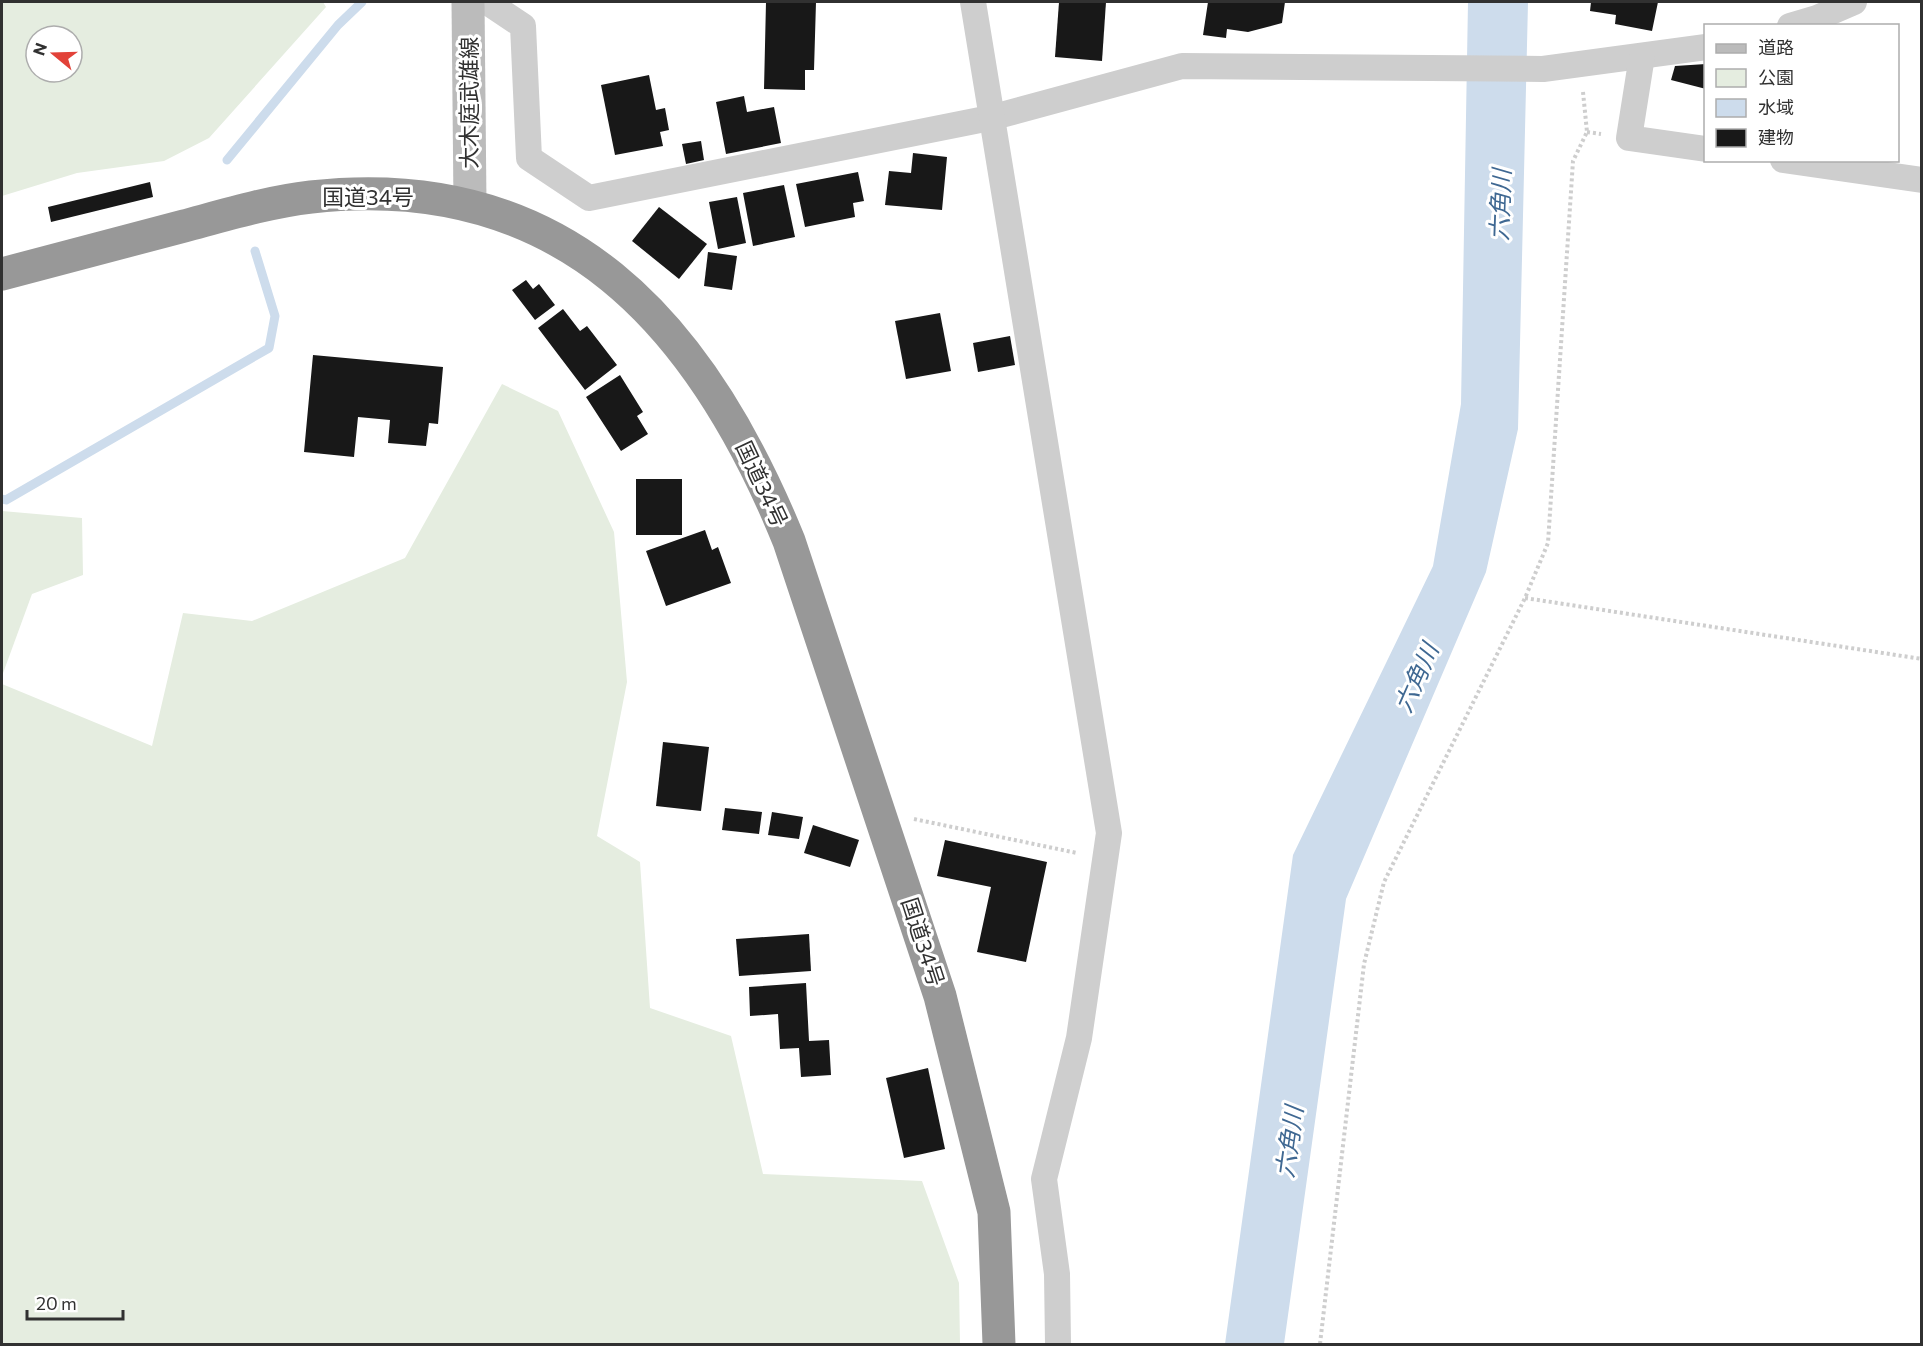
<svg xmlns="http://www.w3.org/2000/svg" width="1923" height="1346" font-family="Commissioner,'Noto Sans JP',sans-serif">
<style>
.green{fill:#e5ede0;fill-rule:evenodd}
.water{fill:#cddcec}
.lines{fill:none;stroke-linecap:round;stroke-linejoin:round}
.stream{stroke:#cddcec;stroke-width:9}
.building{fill:#181818}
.path{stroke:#cecece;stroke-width:4;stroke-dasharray:3 3;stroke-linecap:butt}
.street{stroke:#cecece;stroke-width:26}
.secondary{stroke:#bbb;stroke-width:33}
.highway{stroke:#989898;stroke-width:33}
.labels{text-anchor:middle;stroke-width:6;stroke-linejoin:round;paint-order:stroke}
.street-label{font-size:22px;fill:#313131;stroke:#fff}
.water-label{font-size:24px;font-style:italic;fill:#3f6892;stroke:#fff}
</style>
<rect width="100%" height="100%" fill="#fff"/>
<!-- green -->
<g class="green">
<path d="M2 2H323L326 7 209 138 164 161 77 173 2 196ZM36 36H72V72H36Z"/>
<polygon points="502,384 558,411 614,532 627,682 597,836 640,862 650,1008 731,1036 763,1174 922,1181 959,1283 960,1344 2,1344 2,684 152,746 183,613 252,621 405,558"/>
<polygon points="2,511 82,518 83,575 32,594 2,676"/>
</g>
<!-- water -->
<polygon class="water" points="1468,2 1528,2 1518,429 1486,572 1346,899 1284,1344 1225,1344 1293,855 1433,566 1461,404"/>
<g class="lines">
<!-- stream -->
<g class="stream">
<polyline points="227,160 338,25 362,2"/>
<polyline points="2,499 6,500 269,348 275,316 255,251"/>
</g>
</g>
<!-- building -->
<g class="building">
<polygon points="766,2 816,2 814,70 805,70 805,90 764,89"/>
<polygon points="1059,2 1106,2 1102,61 1055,57"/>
<polygon points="1208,2 1285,2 1282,23 1248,32 1227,29 1226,38 1203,35"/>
<polygon points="1591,2 1658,2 1652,31 1615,24 1616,15 1590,11"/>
<polygon points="1706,64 1706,89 1671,80 1675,66"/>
<polygon points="649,75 656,110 665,108 669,130 660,132 663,146 615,155 601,85"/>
<polygon points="744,96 747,112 774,107 781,143 726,154 716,102"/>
<polygon points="701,141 704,160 686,164 682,144"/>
<polygon points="913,153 947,157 942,210 885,205 889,171 911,173"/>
<polygon points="858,172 864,201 853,203 855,217 805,227 796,184"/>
<polygon points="150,182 153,197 51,222 48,207"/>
<polygon points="784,185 795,237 753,246 743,193"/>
<polygon points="737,197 746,243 718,249 709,202"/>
<polygon points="659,207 707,244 679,279 632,241"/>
<polygon points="708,252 737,256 732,290 704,286"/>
<polygon points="526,280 533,289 539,284 555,305 535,320 512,290"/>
<polygon points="563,309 580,331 587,326 617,365 585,390 538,328"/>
<polygon points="940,313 951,371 906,379 895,321"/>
<polygon points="1010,336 1015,365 978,372 973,343"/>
<polygon points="313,355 443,367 438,424 429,423 426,446 388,443 390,420 358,417 354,457 304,452"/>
<polygon points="620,375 643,412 637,416 648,434 621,451 586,397"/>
<rect x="636" y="479" width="46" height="56"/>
<polygon points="705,530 712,550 718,547 731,583 666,606 646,551"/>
<polygon points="663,742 709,747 701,811 656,806"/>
<polygon points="725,808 762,812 759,834 722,830"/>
<polygon points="772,812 803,817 799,839 768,835"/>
<polygon points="813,825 859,840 850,867 804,853"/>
<polygon points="945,840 1047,862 1026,962 977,952 991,887 937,876"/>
<polygon points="809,934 811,971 739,976 736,939"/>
<polygon points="806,983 809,1041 829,1040 831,1075 801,1077 799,1048 780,1049 778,1014 750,1016 749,987"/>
<polygon points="928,1068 945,1149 904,1158 886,1078"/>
</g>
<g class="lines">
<!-- path -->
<g class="path">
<polyline points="1587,132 1601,134"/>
<polyline points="1525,598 1922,659"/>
<polyline points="914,819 1077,853"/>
<polyline points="1320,1344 1364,964 1384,882 1525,598 1548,543 1573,161 1587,132 1583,92"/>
</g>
<!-- street -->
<g class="street">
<polyline points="487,2 523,26 529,158 589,198 990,118 1182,66 1543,69 1706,47"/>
<polyline points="973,2 1109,833 1079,1038 1044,1179 1057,1274 1058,1344"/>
<polyline points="1790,26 1817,18 1854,2"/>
<polyline points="1642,56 1629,138 1706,149"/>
<polyline points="1783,160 1922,180"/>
</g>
<!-- secondary -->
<polyline class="secondary" points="468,2 470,204"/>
<!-- highway -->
<path class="highway" d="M2 274C62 258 123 242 184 226 225 215 268 202 311 197 564 169 701 324 789 541L940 996 994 1212 999 1344"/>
</g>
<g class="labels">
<!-- street labels -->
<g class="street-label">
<text transform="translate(469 103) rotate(-90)" y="8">大木庭武雄線</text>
<text x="368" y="205">国道34号</text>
<text transform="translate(762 484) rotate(65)" y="8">国道34号</text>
<text transform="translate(923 942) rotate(72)" y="8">国道34号</text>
</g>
<!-- water labels -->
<g class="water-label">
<text transform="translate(1501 205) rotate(-88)" y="8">六角川</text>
<text transform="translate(1417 678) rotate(-66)" y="8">六角川</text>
<text transform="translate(1290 1142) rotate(-82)" y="8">六角川</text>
</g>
</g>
<!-- border -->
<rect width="1923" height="1346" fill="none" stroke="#313131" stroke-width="6"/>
<!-- legend -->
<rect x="1704" y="24" width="195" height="138" fill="#ffffff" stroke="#adadad" stroke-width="1.5"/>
<rect x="1716" y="44" width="30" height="9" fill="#bbbbbb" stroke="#adadad" stroke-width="1.5"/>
<text x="1758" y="54" font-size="18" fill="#313131">道路</text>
<rect x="1716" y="69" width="30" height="18" fill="#e5ede0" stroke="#adadad" stroke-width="1.5"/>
<text x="1758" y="84" font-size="18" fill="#313131">公園</text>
<rect x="1716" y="99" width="30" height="18" fill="#cddcec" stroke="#adadad" stroke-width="1.5"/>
<text x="1758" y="114" font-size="18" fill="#313131">水域</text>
<rect x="1716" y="129" width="30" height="18" fill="#181818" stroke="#adadad" stroke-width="1.5"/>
<text x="1758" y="144" font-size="18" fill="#313131">建物</text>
<!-- north arrow -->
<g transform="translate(54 54) rotate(289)"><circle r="28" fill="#ffffff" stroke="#adadad" stroke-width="1.5"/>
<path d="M0-4.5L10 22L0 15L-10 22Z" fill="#e24239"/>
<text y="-9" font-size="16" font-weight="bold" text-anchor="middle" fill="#313131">N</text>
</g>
<!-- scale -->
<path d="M27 1310v9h96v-9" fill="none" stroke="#313131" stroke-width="3"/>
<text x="36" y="1310" font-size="18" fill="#313131" stroke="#ffffff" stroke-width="4.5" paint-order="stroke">20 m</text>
</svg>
